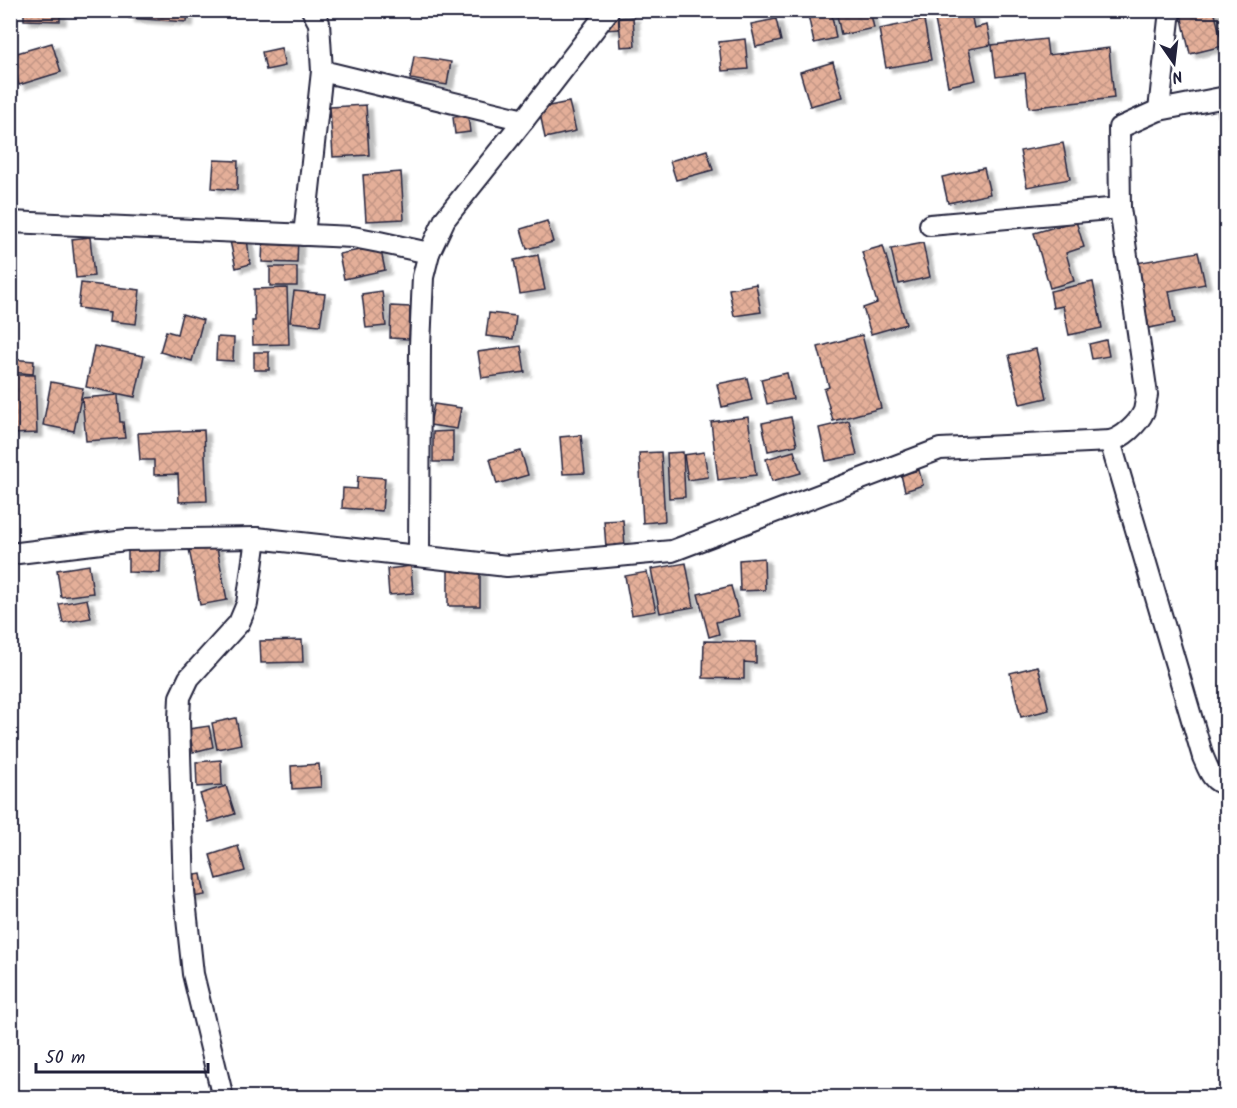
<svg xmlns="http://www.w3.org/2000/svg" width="1237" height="1108" font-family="Kalam,sans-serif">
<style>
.building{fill:url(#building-cross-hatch);stroke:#22223b;stroke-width:1.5;filter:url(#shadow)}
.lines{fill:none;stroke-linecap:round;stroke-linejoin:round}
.minor-casing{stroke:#22223b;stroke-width:24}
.minor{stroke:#fff;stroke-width:20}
</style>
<defs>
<pattern id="building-cross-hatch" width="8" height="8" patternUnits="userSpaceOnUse" patternTransform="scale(1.5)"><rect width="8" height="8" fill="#e4af99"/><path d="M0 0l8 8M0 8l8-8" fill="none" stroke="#c39685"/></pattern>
<filter id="shadow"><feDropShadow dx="6" dy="4" stdDeviation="1.5" flood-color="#0004"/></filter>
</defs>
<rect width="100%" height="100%" fill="#fff"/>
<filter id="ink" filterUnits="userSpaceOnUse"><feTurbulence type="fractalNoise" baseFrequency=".0167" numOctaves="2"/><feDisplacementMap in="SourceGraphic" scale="12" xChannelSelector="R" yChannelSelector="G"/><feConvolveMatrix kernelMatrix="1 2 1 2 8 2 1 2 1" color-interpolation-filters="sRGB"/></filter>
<g filter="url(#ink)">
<!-- building -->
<g class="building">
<polygon points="24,10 60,10 60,21 24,20"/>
<polygon points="129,10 188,10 187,22 129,18"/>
<polygon points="618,10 619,29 605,30"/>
<polygon points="807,10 831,10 836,38 814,43"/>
<polygon points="836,10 870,10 874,28 841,35"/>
<polygon points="1180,10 1214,10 1223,46 1190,54"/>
<polygon points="971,13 974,28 987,25 991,45 969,49 976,80 948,86 935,20"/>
<polygon points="633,17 635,46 621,47 619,18"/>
<polygon points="776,19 781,41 756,47 751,24"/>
<polygon points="924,20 931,60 886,68 879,29"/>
<polygon points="745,39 748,69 722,71 719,42"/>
<polygon points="1046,39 1048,55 1109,48 1114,98 1029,108 1025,73 996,77 992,45"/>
<polygon points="52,43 61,72 19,85 10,55"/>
<polygon points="281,48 285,66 266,70 262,52"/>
<polygon points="414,56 451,62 447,85 410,79"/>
<polygon points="833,62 843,97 810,106 800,72"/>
<polygon points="1226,98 1226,144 1221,144 1217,99"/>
<polygon points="569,102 576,131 545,138 539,108"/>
<polygon points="366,105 369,155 333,157 330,107"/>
<polygon points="468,116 470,132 455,134 453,117"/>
<polygon points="1063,143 1070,179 1027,187 1020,151"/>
<polygon points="707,150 713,170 676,180 670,161"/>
<polygon points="214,160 238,161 237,190 212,188"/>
<polygon points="984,168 990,194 948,203 942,177"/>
<polygon points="401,172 404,219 366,221 363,175"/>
<polygon points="547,221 553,242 527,249 521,229"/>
<polygon points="1076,221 1084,247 1066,253 1074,281 1050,288 1034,233"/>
<polygon points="90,237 94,276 76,278 72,239"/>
<polygon points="263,237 298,238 297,263 262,262"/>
<polygon points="247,238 250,264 236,268 230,241"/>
<polygon points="923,243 930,277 899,284 891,249"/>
<polygon points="380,246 385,270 344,279 339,254"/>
<polygon points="883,246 906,324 871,334 863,308 877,303 862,252"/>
<polygon points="1198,252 1205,284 1169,291 1175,323 1149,328 1136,263"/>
<polygon points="538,255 545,290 520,294 514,260"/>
<rect x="270" y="267" width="27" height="19"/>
<polygon points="1093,282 1102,328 1069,335 1063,306 1053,308 1050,291"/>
<polygon points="81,283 140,290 136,324 110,321 111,312 78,308"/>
<polygon points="756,284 761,312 734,316 729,289"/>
<polygon points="287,288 289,344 253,345 252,321 255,321 254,289"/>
<polygon points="294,291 325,294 320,325 290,322"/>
<polygon points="382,291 386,326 366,328 362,294"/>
<polygon points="391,306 410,307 409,339 390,338"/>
<polygon points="489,313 516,316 513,339 486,336"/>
<polygon points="182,314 203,320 192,361 160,352 166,331 177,334"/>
<polygon points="862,335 881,408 833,421 824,389 829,387 818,347"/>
<polygon points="217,337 234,338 233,361 216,360"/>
<polygon points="1106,340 1109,356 1092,359 1089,344"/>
<polygon points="94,346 144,356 135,397 86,387"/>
<polygon points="521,346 525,372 482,378 478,352"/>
<polygon points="1036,349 1047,398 1020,404 1009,355"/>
<rect x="254" y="352" width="15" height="18"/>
<polygon points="10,359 34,361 33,374 10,372"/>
<polygon points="787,373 793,399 767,404 761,379"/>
<polygon points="10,375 35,375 37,433 10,434"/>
<polygon points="747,378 752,400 722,407 717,384"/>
<polygon points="51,382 83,388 74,431 43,425"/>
<polygon points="118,395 120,422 123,422 125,438 86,441 82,398"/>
<polygon points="434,404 461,408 457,429 430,425"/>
<polygon points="748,417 756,475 718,480 711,422"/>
<polygon points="791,417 797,445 768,451 762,423"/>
<polygon points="849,421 857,455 826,461 819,428"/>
<polygon points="204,430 207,501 179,502 178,474 154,475 154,460 140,460 138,433"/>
<polygon points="453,431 453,462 433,462 433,432"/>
<polygon points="581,435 585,473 563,474 560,437"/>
<polygon points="521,451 528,475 497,484 490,459"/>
<polygon points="794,451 801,473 772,481 766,459"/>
<polygon points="661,452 665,521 643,523 639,453"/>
<polygon points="683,452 685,497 669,498 667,453"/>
<polygon points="704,452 708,477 688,480 684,455"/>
<polygon points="919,470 923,485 905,491 901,475"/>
<polygon points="358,476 385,478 382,511 342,508 343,488 357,489"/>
<polygon points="623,520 625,546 606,547 604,521"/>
<polygon points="216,543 227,600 200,605 189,549"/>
<polygon points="128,544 161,545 160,573 128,572"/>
<polygon points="764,558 765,590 740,591 739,560"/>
<polygon points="686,563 694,607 660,613 651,569"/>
<polygon points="89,565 93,593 61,597 57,570"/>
<polygon points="411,566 413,593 389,595 387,569"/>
<rect x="448" y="570" width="32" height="36"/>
<polygon points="647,572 656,611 632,615 625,576"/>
<polygon points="731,586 739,616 716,622 719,634 709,637 698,594"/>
<polygon points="87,599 91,618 63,623 59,604"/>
<polygon points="302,640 303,662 261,663 260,641"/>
<polygon points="704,641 756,642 756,663 744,662 744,679 703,678"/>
<polygon points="1038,666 1049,710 1021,717 1010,673"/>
<polygon points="236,718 241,744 217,749 212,723"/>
<polygon points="209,726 213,747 193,752 189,729"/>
<polygon points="221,760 222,785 197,787 196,762"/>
<polygon points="319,764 321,787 292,789 291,766"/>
<polygon points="226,786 235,814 209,822 200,794"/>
<polygon points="238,846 245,871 217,879 210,855"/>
<polygon points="201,874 205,895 187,898 183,877"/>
</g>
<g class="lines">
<defs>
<g id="minor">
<polyline points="322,71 524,120"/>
<polyline points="1159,110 1170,10"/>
<polyline points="10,222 353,237 379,242 429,253"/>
<polyline points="930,225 1120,208"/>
<polyline points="304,235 322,71 319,23 312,10"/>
<path d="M1110 441 1203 757C1208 768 1212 783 1226 784"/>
<path d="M10 554 126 540 256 538 507 566 672 551 940 449 1110 441C1123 438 1138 424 1144 411 1145 406 1146 400 1147 395L1120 208 1119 128 1159 110 1226 97"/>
<polyline points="419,556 420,346 423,277 429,253 445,219 524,120 609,10"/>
<polyline points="223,1098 193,974 184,891 179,719 180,697 189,678 239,623 247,604 256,538"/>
</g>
</defs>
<!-- minor casing -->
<use href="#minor" class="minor-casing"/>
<!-- minor -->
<use href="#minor" class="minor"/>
</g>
</g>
<!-- margin -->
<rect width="1237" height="1108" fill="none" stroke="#fff" stroke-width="36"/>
<rect x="18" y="18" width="1201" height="1072" fill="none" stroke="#22223b" stroke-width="2" filter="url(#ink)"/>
<!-- north arrow -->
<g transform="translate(1174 63) rotate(166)" stroke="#ffffff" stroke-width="4.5" paint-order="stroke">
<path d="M0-4.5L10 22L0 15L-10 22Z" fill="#22223b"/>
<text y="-9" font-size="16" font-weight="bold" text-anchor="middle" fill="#22223b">N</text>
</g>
<!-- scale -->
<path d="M36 1063v9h172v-9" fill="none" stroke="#22223b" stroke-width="3"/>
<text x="45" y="1063" font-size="18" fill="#22223b" stroke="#ffffff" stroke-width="4.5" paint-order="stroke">50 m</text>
</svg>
